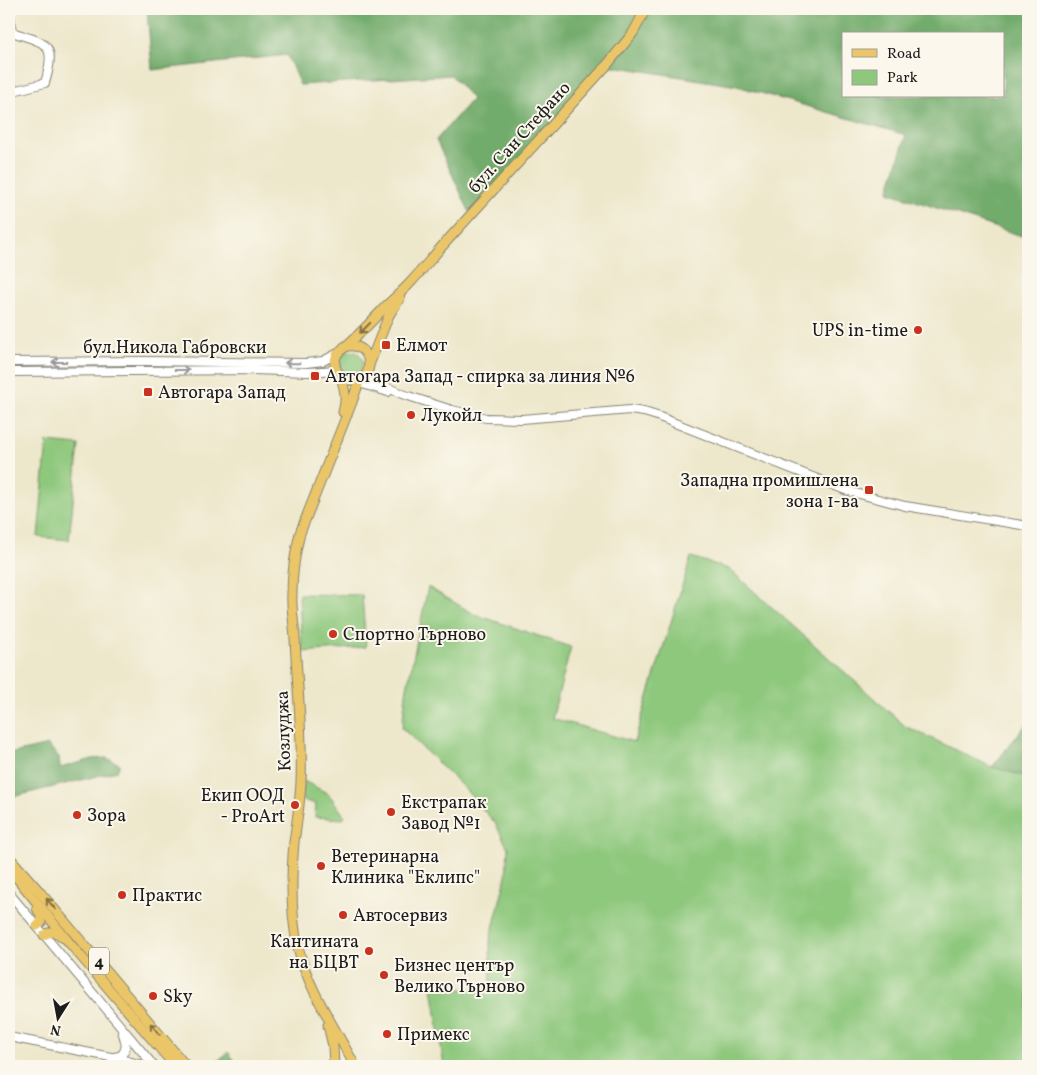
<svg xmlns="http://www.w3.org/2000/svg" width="1037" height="1075" font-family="Vollkorn,serif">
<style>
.green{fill:#8ec87d;stroke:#55724c}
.forest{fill:#72ac6c;stroke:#476444;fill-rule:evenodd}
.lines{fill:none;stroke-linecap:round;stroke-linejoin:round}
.minor-casing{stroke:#848274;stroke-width:10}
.major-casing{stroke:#848274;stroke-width:11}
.minor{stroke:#fff;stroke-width:8}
.major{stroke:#ebc669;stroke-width:9}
.oneway{stroke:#847142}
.oneway2{stroke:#999}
.poi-dot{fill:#c8321e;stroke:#fbf7ec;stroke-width:2}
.labels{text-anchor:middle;stroke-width:4;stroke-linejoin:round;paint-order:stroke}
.shield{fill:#fbf7ec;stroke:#5f5e5a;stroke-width:1}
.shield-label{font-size:16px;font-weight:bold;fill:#1c1c1c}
.street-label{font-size:18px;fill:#1c1c1c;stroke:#fbf7ec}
.poi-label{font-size:18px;fill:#1c1c1c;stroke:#fbf7ec;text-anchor:start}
</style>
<rect width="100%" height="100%" fill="#fbf7ec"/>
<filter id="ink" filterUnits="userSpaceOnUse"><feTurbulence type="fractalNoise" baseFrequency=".02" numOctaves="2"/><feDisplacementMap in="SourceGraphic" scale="10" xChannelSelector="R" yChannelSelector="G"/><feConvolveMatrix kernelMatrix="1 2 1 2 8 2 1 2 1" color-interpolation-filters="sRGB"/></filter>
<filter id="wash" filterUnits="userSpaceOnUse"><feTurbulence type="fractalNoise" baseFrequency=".0096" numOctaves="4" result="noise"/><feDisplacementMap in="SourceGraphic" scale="20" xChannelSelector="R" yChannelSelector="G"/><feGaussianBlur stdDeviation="1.12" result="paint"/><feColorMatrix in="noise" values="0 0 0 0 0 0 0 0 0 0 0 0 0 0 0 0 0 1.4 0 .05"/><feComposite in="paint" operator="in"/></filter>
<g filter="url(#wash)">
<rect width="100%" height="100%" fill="#ede7cb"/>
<!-- green -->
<g class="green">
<circle cx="351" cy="363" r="12"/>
<polygon points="47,442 79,445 69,540 38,537"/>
<polygon points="691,557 729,569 905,726 992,767 1028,777 1028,1066 444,1066 432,987 491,991 490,940 506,877 508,848 495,823 464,788 402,728 406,693 428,587 474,614 571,647 552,718 634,742"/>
<polygon points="299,594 362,595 366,647 302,652"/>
<polygon points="304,781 327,793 331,797 345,817 343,819 315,817 316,804 302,800"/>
</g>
<!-- forest -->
<g class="forest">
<path d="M147 9H1028V238L888 192 906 135 737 86 607 65 471 215 436 140 472 99 451 75 300 85 287 55 152 70ZM843 34H1003V96H843Z"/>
<polygon points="1028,722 1028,777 992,767"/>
<polygon points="48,745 59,757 60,768 92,759 106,758 120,764 117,771 9,798 9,754"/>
<polygon points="228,1052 239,1066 212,1066"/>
</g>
</g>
<g filter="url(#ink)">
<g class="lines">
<defs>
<g id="minor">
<path d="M9 92 45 83C57 42 47 44 12 32L9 9"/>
<polyline points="9,362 144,361 306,363 323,361 338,353"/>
<polyline points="368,370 368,375 370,378 375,382 402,394 452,410 486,418 522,419 630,410 644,412 657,416 848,491 905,506 1028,526"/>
<polyline points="9,372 254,370 308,372 336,370"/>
<polyline points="353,381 388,392"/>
<polyline points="9,893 154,1066"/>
<polyline points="9,1037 121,1059 145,1066"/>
<path d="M114 1057 120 1056C129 1049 125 1040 122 1031"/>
</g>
<g id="major">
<path d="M344 347C370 339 378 375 357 380 343 383 331 370 336 357 337 352 342 350 346 346 360 334 373 320 386 306 394 298 403 291 411 282 423 269 434 255 446 242 500 183 553 124 607 65L633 33 646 9"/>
<polyline points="369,365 389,315 400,298"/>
<path d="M341 376C345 391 347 398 343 412"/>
<polyline points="9,857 39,891 186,1066"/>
<polyline points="9,868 72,946 175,1066"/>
<polyline points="37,908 41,916 41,923 37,926"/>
<path d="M44 935C52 930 57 932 64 938"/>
<polyline points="328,1025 333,1046 334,1066"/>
<path d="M355 1066C335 1027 308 990 298 947 290 913 291 877 294 842 297 822 300 802 301 782 303 734 297 686 295 638 294 623 291 608 292 593 292 572 295 553 300 533L352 402 360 379"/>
</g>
</defs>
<!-- minor casing -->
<use href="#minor" class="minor-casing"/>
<!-- major casing -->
<use href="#major" class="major-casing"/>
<!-- minor -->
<use href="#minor" class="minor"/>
<!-- major -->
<use href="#major" class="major"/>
</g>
<!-- one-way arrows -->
<defs><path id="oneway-shaft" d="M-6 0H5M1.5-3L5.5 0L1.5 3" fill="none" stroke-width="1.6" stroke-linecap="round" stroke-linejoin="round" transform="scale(1.25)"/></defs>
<g class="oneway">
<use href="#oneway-shaft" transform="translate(365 328) rotate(135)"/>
<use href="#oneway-shaft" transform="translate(51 904) rotate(-130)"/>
<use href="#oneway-shaft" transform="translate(155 1029) rotate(-129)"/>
</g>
<g class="oneway2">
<use href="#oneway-shaft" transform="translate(59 362) rotate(180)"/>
<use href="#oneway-shaft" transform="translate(292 363) rotate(-179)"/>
<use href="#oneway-shaft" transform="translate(182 370)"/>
</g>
</g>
<!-- markers -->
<g class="poi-dot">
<circle cx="918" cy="330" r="5"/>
<rect x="381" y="340" width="10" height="10" rx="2.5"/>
<rect x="310" y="371" width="10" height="10" rx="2.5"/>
<rect x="143" y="387" width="10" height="10" rx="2.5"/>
<circle cx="411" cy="415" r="5"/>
<rect x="864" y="485" width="10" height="10" rx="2.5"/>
<circle cx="333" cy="634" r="5"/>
<circle cx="295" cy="805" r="5"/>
<circle cx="391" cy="812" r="5"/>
<circle cx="77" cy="815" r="5"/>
<circle cx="321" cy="866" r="5"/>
<circle cx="122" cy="895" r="5"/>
<circle cx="343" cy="915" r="5"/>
<circle cx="369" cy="951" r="5"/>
<circle cx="384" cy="975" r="5"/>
<circle cx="153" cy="996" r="5"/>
<circle cx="387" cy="1034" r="5"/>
</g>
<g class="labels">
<!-- shield labels -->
<rect class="shield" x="89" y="947.5" width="20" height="27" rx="4"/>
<g class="shield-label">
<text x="99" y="967">4</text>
</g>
<!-- street labels -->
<g class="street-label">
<text transform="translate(519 137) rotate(-48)" y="6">бул. Сан Стефано</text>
<text x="175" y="353">бул.Никола Габровски</text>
<text transform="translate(283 731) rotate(-92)" y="6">Козлуджа</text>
</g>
<!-- poi labels -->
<g class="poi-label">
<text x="908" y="336" text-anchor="end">UPS in-time</text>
<text x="396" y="351">Елмот</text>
<text x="325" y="382">Автогара Запад - спирка за линия №6</text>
<text x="158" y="398">Автогара Запад</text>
<text x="421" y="421">Лукойл</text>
<text x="859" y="486" text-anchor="end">Западна промишлена<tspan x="859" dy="21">зона 1-ва</tspan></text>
<text x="343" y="640">Спортно Търново</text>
<text x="285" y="801" text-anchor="end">Екип ООД<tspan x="285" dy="21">- ProArt</tspan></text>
<text x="401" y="808">Екстрапак<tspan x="401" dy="21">Завод №1</tspan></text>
<text x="87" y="821">Зора</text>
<text x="331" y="862">Ветеринарна<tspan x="331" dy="21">Клиника "Еклипс"</tspan></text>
<text x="132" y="901">Практис</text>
<text x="353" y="921">Автосервиз</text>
<text x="359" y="947" text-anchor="end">Кантината<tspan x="359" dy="21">на БЦВТ</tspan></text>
<text x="394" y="971">Бизнес център<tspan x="394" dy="21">Велико Търново</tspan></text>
<text x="163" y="1002">Sky</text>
<text x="397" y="1040">Примекс</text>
</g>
</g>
<!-- margin -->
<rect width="1037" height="1075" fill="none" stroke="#fbf7ec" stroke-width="30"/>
<!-- legend -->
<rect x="842" y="32" width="162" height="65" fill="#fbf7ec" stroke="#a29f99"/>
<rect x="852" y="49" width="25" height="8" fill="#ebc669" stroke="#a29f99"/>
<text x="887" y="58" font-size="15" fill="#1c1c1c">Road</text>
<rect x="852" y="70" width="25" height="15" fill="#8ec87d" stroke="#a29f99"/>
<text x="887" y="82" font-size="15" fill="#1c1c1c">Park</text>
<!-- north arrow -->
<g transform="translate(58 1018) rotate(191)" stroke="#fbf7ec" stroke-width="4" paint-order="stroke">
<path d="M0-4L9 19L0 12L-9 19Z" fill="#1c1c1c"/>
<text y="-8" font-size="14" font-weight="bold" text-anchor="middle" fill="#1c1c1c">N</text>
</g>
</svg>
